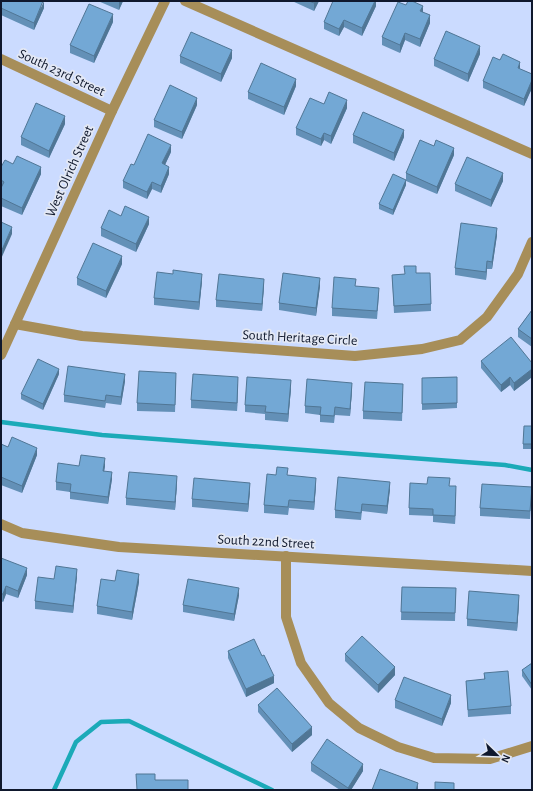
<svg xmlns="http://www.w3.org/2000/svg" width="533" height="791" font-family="'Alegreya Sans',sans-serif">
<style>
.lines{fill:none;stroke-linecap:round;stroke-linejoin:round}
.stream{stroke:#1baab8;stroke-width:4.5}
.minor{stroke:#a78e59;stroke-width:10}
.tertiary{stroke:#a78e59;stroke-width:10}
.wall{fill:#6390b7}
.shaded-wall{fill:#507695}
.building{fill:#73a8d5;stroke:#507695}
.labels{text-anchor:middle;stroke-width:3.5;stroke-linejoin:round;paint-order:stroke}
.street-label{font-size:14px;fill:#0f182d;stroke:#e3e8f4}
</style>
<rect width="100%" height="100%" fill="#cbdbff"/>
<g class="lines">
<!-- stream -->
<g class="stream">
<polyline points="1,422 102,435 505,465 532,470"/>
<polyline points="54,790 76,742 101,722 129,721 272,790"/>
</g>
<!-- minor -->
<g class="minor">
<polyline points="185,1 532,154"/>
<polyline points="1,59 112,111"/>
<polyline points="15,324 82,336 355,356 422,349 460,340 487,317 518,274 532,242"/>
<polyline points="1,524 22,533 119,547 532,571"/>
<polyline points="286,556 286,617 301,663 329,703 359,728 398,747 434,758 490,759 532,746"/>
</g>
<!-- tertiary -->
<polyline class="tertiary" points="1,355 112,111 165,1"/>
</g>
<!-- wall -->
<g class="wall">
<polygon points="1,1 44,8 34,30 1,15"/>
<polygon points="98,1 123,1 119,10"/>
<polygon points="292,1 319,1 314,11"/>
<polygon points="376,1 376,6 362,36 344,27 339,36 324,29 324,22"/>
<polygon points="423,12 430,23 420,47 405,40 400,53 382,45 382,37"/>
<polygon points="113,22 94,63 70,53 70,45"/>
<polygon points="480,54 468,82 434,66 434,59"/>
<polygon points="180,56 232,58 221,82 180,63"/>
<polygon points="520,69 532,74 532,88 524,106 483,88 483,81"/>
<polygon points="296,86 284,115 248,99 248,92"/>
<polygon points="324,104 347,108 331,144 324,140 321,146 296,135 296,128"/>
<polygon points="197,105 182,139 154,127 154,120"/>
<polygon points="65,124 49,158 21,145 21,137"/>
<polygon points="353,135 404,137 394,161 353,143"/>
<polygon points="171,152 165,165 169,174 161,193 152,189 147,199 123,188 123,181 134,165"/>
<polygon points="454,155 437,194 406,181 406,185 393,215 379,209 379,204 406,180 406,173"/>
<polygon points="13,164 41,174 22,215 1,206 1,167"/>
<polygon points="503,181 491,207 455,191 455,184"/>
<polygon points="121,216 149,224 136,252 101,236 101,228"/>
<polygon points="497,235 492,269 487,269 486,280 455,275 455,268"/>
<polygon points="122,264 106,298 77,285 77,278"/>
<polygon points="416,273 431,304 431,311 394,313 392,275"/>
<polygon points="202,281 199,310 154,305 154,298"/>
<polygon points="264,286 262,311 216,307 216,300"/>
<polygon points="320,286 316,316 279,310 279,303"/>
<polygon points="356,286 379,295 377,319 332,316 332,308"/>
<polygon points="532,310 532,347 518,337 518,329"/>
<polygon points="481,361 532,363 532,377 514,391 510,385 501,392 481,368"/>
<polygon points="59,374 43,410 21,399 21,394"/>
<polygon points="457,377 457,408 422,410 422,378"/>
<polygon points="176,380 175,412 137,411 137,403"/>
<polygon points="125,381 121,405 106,403 105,408 64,402 64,395"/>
<polygon points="238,384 237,411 191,408 191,400"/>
<polygon points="291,388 288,422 265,420 265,414 245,412 245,405"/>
<polygon points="352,390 350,416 335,415 334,423 320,422 320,415 305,413 305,406"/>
<polygon points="403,391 402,421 363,419 363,411"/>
<polygon points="532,426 532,449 523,449 523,444"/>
<polygon points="1,444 8,447 37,455 22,493 1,485"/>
<polygon points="79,466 105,466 104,471 112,479 108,504 70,499 70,492 56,490 56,482"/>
<polygon points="276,475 288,475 316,485 314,510 289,508 288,515 264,513 264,505"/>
<polygon points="177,484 175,510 126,505 126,498"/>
<polygon points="450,486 456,493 455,524 433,522 433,516 409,515 409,508"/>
<polygon points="532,487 530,519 480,516 480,508"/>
<polygon points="390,489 387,514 362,511 361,520 335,518 335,510"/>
<polygon points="250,491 248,512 192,507 192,499"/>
<polygon points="1,558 27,575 18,598 6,594 3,602 1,601"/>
<polygon points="77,576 73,613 35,609 35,601 54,579"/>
<polygon points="115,581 139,582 132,620 97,614 97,606"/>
<polygon points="402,587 456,588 455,621 401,620"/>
<polygon points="239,595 234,621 183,612 183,605"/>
<polygon points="519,603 517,631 467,626 467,619"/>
<polygon points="228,651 274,683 246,697 228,658"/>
<polygon points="345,654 395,675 378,693 345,661"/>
<polygon points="532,663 532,690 522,676 522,670"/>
<polygon points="484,673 511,706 511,714 468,717 466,681 484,680"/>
<polygon points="395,700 451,703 442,726 395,708"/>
<polygon points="258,705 312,735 292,752 258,712"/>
<polygon points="311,763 363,771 351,790 340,790 311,771"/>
</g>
<!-- shaded-wall -->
<g class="shaded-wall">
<polygon points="44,1 44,8 34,30 34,23"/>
<polygon points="119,1 123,1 119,10"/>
<polygon points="315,1 319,1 314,11 314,3"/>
<polygon points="375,1 376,1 376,6 362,36 362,28"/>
<polygon points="423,6 423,13 420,11"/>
<polygon points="113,14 113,22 94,63 94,56"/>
<polygon points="430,15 430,23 420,47 420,39"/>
<polygon points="344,20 344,27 339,36 339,29"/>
<polygon points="405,33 405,40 400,53 400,45"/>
<polygon points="480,46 480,54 468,82 468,74"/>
<polygon points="232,50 232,58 221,82 221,74"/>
<polygon points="520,62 520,69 518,68"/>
<polygon points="296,79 296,86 284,115 284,107"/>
<polygon points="532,80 532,88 524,106 524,99"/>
<polygon points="197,98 197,105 182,139 182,132"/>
<polygon points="347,100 347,108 331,144 331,136"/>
<polygon points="65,116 65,124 49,158 49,151"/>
<polygon points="404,130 404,137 394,161 394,153"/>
<polygon points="324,133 324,140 321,146 321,139"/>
<polygon points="171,145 171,152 162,171 162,163"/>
<polygon points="454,148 454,155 437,194 437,187"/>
<polygon points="41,167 41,174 22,215 22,208"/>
<polygon points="169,167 169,174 161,193 161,186"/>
<polygon points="503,173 503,181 491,207 491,200"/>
<polygon points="406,180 406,185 393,215 393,210"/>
<polygon points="152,182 152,189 147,199 147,192"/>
<polygon points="149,217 149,224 136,252 136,244"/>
<polygon points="12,227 12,234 1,259 1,252"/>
<polygon points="497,228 497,235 492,269 492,262"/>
<polygon points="122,256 122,264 106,298 106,291"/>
<polygon points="487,261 487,269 486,280 486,272"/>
<polygon points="202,274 202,281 199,310 199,302"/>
<polygon points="320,278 320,286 316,316 316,308"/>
<polygon points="264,279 264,286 262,311 262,304"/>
<polygon points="59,369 59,374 43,410 43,404"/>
<polygon points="532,369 532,377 514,391 514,383"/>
<polygon points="125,374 125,381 121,405 121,397"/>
<polygon points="238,377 238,384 237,411 237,403"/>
<polygon points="510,377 510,385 501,392 501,385"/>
<polygon points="291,380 291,388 288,422 288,414"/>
<polygon points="352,383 352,390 350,416 350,409"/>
<polygon points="37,448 37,455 22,493 22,486"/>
<polygon points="105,458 105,466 103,478 103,471"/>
<polygon points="112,472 112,479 108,504 108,497"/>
<polygon points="177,476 177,484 175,510 175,502"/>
<polygon points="316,478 316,485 314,510 314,502"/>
<polygon points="390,482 390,489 387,514 387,506"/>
<polygon points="250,483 250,491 248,512 248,504"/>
<polygon points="456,486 456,493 455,524 455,516"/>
<polygon points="27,568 27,575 18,598 18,591"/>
<polygon points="77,569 77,576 73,613 73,606"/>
<polygon points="139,574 139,582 132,620 132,612"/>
<polygon points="6,586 6,594 3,602 3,594"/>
<polygon points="239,588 239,595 234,621 234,614"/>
<polygon points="519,595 519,603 517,631 517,623"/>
<polygon points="395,667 395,675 378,693 378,685"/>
<polygon points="274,676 274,683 246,697 246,689"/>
<polygon points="451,695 451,703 442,726 442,719"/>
<polygon points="312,727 312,735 292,752 292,744"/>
<polygon points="363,764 363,771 351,790 348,790 348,788"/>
<polygon points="418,783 418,790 416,790"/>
</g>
<!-- building -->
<g class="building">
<polygon points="1,1 43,1 34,23 1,8"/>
<polygon points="309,1 315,1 314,3"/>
<polygon points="333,1 375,1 362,28 344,20 339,29 324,22"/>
<polygon points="408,1 412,1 423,6 420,11 430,15 420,39 405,33 400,45 382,37 398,2 406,5"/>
<polygon points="89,4 113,14 94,56 70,45"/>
<polygon points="446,31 480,46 468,74 434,59"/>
<polygon points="191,32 232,50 221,74 180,56"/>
<polygon points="503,54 520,62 518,68 532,74 532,80 524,99 483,81 493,57 500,60"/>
<polygon points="261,63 296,79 284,107 248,92"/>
<polygon points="170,85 197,98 182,132 154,120"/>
<polygon points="329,92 347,100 331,136 324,133 321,139 296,128 310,98 324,104"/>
<polygon points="36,103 65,116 49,151 21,137"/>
<polygon points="363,112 404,130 394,153 353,135"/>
<polygon points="148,134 171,145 162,163 169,167 161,186 152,182 147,192 123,181 131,164 134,165"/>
<polygon points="420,140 434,146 436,140 454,148 437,187 406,173"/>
<polygon points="17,156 41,167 22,208 1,198 1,188 4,182 1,180 1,167 5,160 13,164"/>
<polygon points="467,157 503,173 491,200 455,184"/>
<polygon points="393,174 406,180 393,210 379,204"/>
<polygon points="125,206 149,217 136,244 101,228 109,210 121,216"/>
<polygon points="1,222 12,227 1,252"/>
<polygon points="461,223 497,228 492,262 487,261 486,272 455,268"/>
<polygon points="93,243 122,256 106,291 77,278"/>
<polygon points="404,266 416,266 416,273 430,273 431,304 394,306 392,275 405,274"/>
<polygon points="173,270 202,274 199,302 154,298 157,272 173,274"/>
<polygon points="283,273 320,278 316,308 279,303"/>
<polygon points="219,274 264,279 262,304 216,300"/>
<polygon points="334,277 356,279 355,286 379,288 377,311 332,308"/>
<polygon points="532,310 532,339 518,329"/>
<polygon points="511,337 532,363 532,369 514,383 510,377 501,385 481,361"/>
<polygon points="38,359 59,369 43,404 21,394"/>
<polygon points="68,366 125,374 121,397 106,395 105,401 64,395"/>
<polygon points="139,371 176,373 175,405 137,403"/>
<polygon points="193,374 238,377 237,403 191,400"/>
<polygon points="247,377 291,380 288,414 265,412 266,406 245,405"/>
<polygon points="457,377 457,403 422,404 422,378"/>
<polygon points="307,379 352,383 350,409 335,407 334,416 320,415 321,407 305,406"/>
<polygon points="365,382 403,384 402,413 363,411"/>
<polygon points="524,426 532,426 532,444 523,444"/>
<polygon points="12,437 37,448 22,486 1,477 1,444 8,447"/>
<polygon points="81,455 105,458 103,471 112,472 108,497 70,492 71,484 56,482 58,463 79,466"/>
<polygon points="277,467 288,468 287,475 316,478 314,502 289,500 288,507 264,505 267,474 276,475"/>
<polygon points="129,472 177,476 175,502 126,498"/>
<polygon points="338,477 390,482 387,506 362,504 361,513 335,510"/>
<polygon points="428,477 450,478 449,486 456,486 455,516 433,515 433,509 409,508 410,483 427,484"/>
<polygon points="194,478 250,483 248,504 192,499"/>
<polygon points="482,484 532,487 530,511 480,508"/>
<polygon points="1,558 27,568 18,591 6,586 3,594 1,594"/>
<polygon points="56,566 77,569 73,606 35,601 38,577 54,579"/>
<polygon points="117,570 139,574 132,612 97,606 101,579 115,581"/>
<polygon points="188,579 239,588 234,614 183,605"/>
<polygon points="402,587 456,588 455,613 401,612"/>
<polygon points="469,591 519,595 517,623 467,619"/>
<polygon points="362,636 395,667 378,685 345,654"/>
<polygon points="254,639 262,656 264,655 274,676 246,689 228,651"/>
<polygon points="532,663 532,685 522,670"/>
<polygon points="508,671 511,706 468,710 466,681 485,679 484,673"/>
<polygon points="404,677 451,695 442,719 395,700"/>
<polygon points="277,688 312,727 292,744 258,705"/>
<polygon points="327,739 363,764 348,788 311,763"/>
<polygon points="380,769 418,783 416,790 372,790"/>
<polygon points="136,774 155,774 155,780 188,780 188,790 137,790"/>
<polygon points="435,782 454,783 454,790 435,790"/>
</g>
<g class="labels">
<!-- street labels -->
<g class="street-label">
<text transform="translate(62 72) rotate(25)" y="5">South 23rd Street</text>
<text transform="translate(69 171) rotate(-66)" y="5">West Olrich Street</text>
<text transform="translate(300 337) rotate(3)" y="5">South Heritage Circle</text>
<text transform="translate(266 541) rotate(3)" y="5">South 22nd Street</text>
</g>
</g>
<!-- border -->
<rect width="533" height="791" fill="none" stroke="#0f182d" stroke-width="4"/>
<!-- north arrow -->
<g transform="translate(497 755) rotate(113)" stroke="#e3e8f4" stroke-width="3" paint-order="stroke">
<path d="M0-3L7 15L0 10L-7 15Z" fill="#0f182d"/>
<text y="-6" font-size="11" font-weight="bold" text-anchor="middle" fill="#0f182d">N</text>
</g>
</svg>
